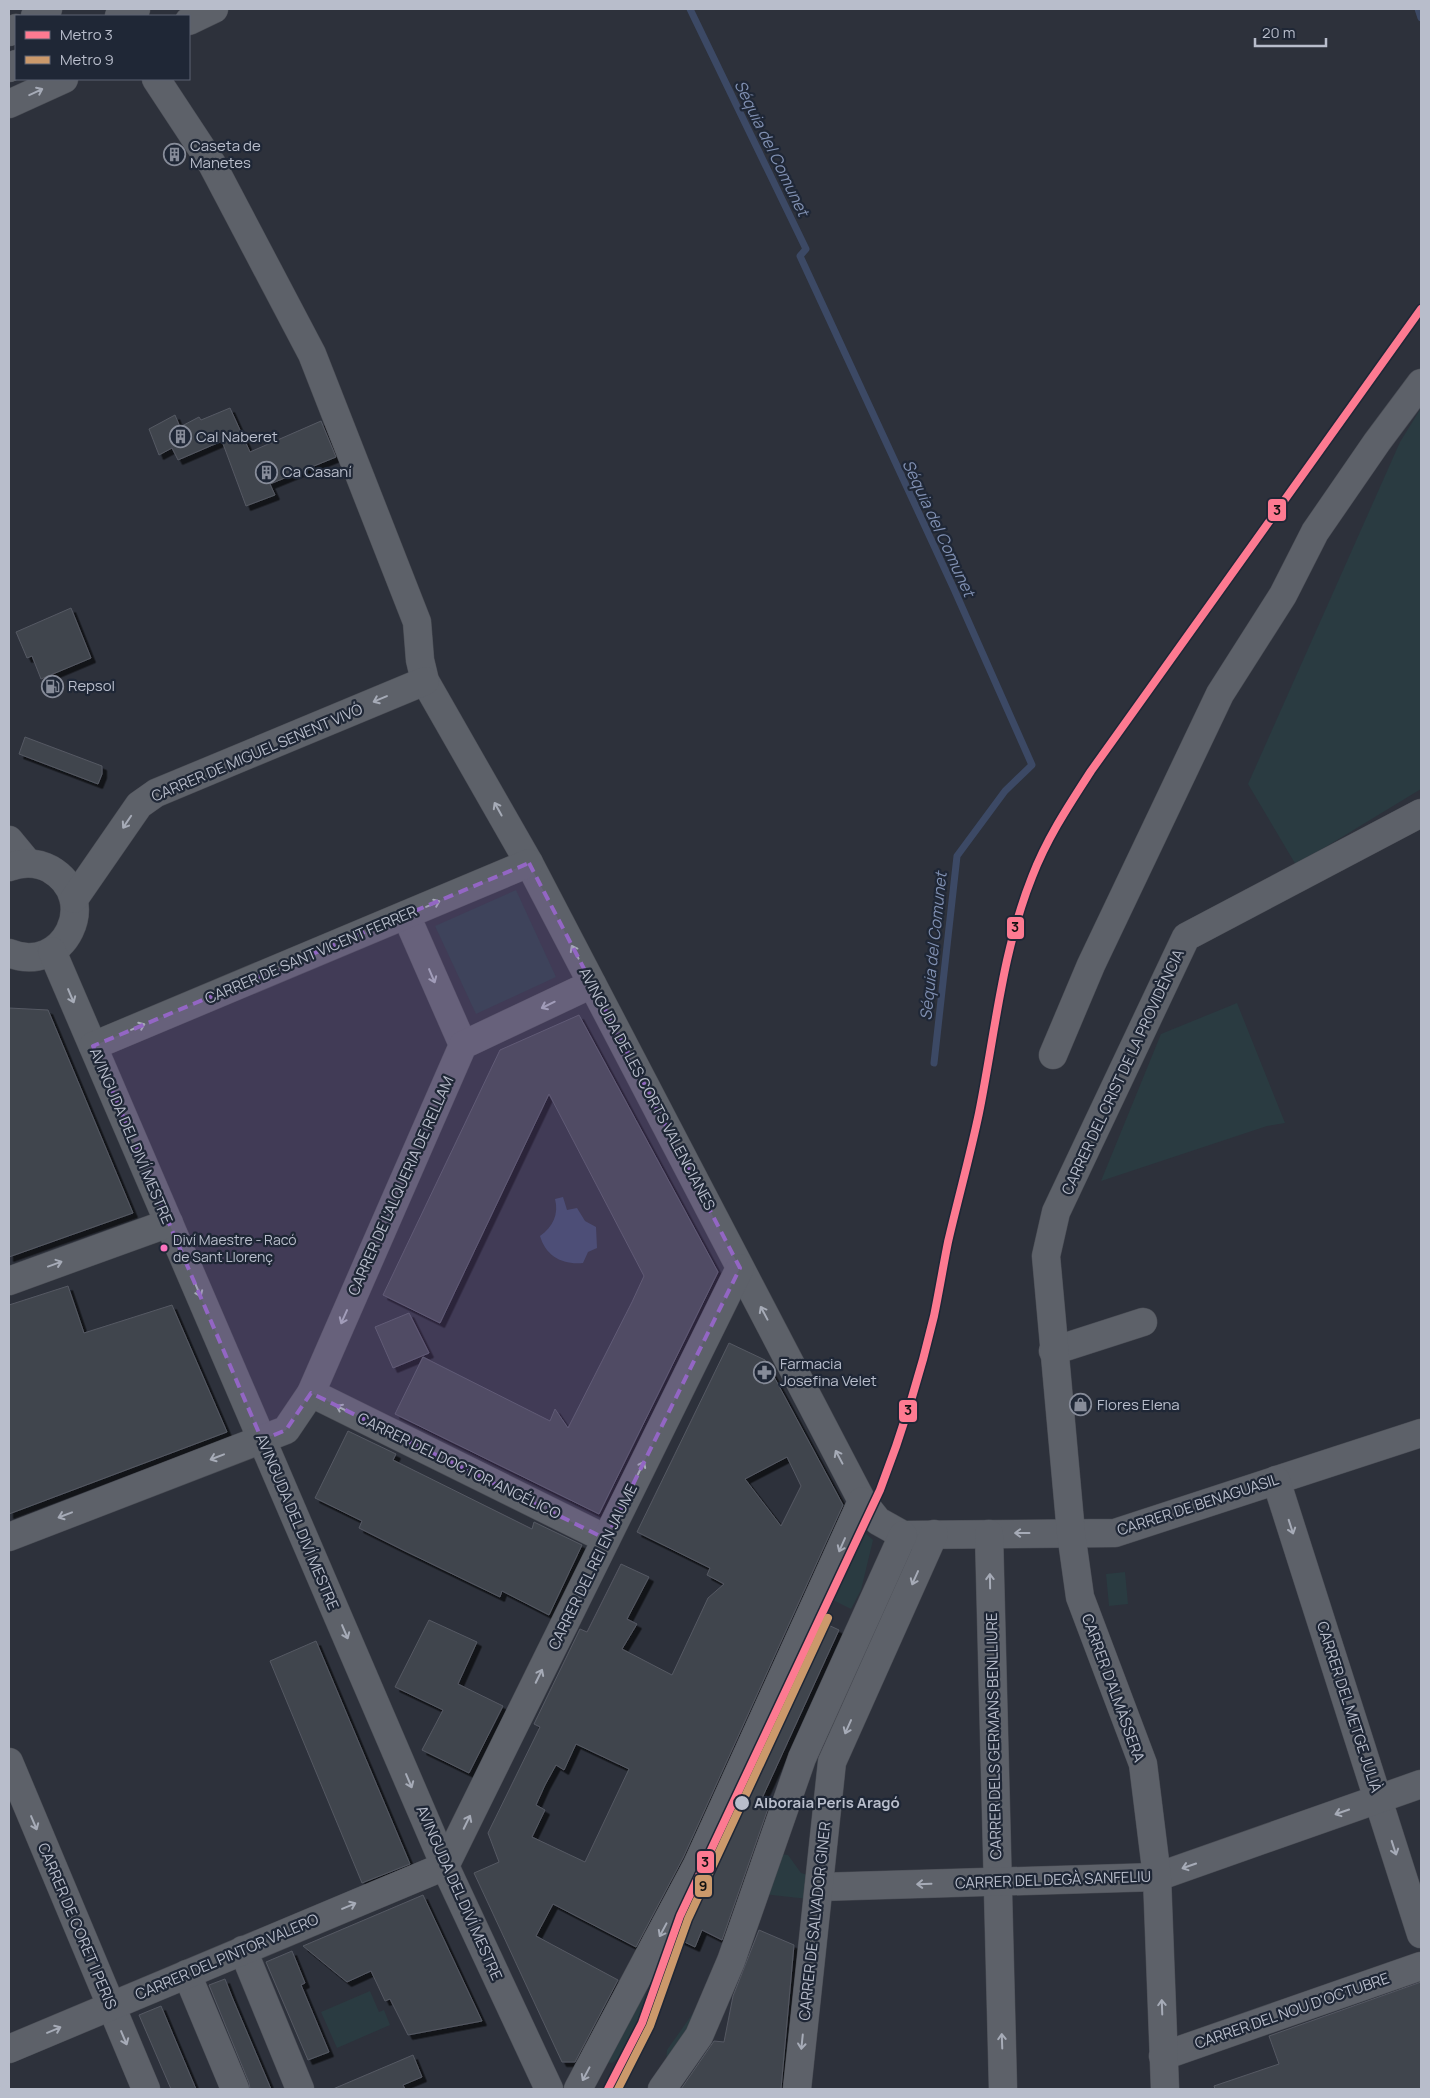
<svg xmlns="http://www.w3.org/2000/svg" width="1430" height="2098" font-family="Manrope,sans-serif">
<style>
.green{fill:#2a3b41}
.water{fill:#3c4965}
.lines{fill:none;stroke-linecap:round;stroke-linejoin:round}
.stream{stroke:#3c4965;stroke-width:7}
.building{fill:#41454d;stroke:#555963;fill-rule:evenodd;filter:url(#shadow)}
.minor-casing{stroke:#494c54;stroke-width:29}
.minor{stroke:#5d6169;stroke-width:28}
.metro-1-casing{stroke:#1f2736;stroke-width:11}
.metro-2-casing{stroke:#1f2736;stroke-width:11}
.metro-1{stroke:#fd7a91;stroke-width:8}
.metro-2{stroke:#cb996b;stroke-width:8}
.oneway{stroke:#a6abb7}
.marked{fill:#9366c4;fill-opacity:0.2;stroke:#9366c4;stroke-width:4;stroke-dasharray:10 6;stroke-linejoin:round}
.bus-dot{fill:#fc73be;stroke:#1f2736;stroke-width:2}
.stop-dot{fill:#b8bdcb;stroke:#1f2736;stroke-width:2}
.labels{text-anchor:middle;stroke-width:4.5;stroke-linejoin:round;paint-order:stroke}
.bus-label{font-size:14px;fill:#b8bdcb;stroke:#1f2736;text-anchor:start}
.poi-label{font-size:15px;fill:#b8bdcb;stroke:#1f2736;text-anchor:start}
.street-label{font-size:15px;fill:#b8bdcb;stroke:#1f2736}
.stop-label{font-size:15px;font-weight:bold;fill:#b8bdcb;stroke:#1f2736;text-anchor:start}
.water-label{font-size:16px;font-style:italic;fill:#8090b2;stroke:#1f2736}
.line-badge{stroke:#1f2736;stroke-width:2}
.pale-badge-label{font-size:14px;text-anchor:middle;font-weight:bold;fill:#111}
</style>
<defs>
<filter id="shadow"><feDropShadow dx="4.5" dy="4.5" stdDeviation="0" flood-color="#0009"/></filter>
</defs>
<rect width="100%" height="100%" fill="#2d313b"/>
<!-- green -->
<g class="green">
<polygon points="1421,408 1421,789 1296,865 1248,784 1400,442"/>
<polygon points="516,890 556,977 476,1014 435,926"/>
<polygon points="1237,1003 1285,1123 1267,1126 1101,1181 1161,1034"/>
<polygon points="865,1533 873,1540 861,1590 851,1609 833,1600"/>
<polygon points="1125,1572 1128,1604 1109,1606 1106,1574"/>
<polygon points="770,1853 788,1855 801,1873 811,1876 808,1899 763,1894"/>
<polygon points="651,1966 634,2047 612,2063 599,2062"/>
<polygon points="370,1991 379,2012 384,2010 390,2025 337,2048 321,2012"/>
<polygon points="708,1992 665,2073 667,2050"/>
</g>
<!-- water -->
<path class="water" d="M563 1197 567 1210 577 1208 585 1221 596 1227 597 1248 588 1252 583 1263C562 1265 546 1256 540 1236 553 1227 559 1214 555 1199Z"/>
<g class="lines">
<!-- stream -->
<g class="stream">
<polyline points="690,9 806,249 800,256 954,589 1032,765 1005,791 957,856 934,1063"/>
<polyline points="1418,9 1421,18"/>
</g>
</g>
<!-- building -->
<g class="building">
<polygon points="230,408 250,452 321,421 336,457 270,484 275,495 246,506 222,441 178,460 172,448 159,455 149,429 175,415 180,427 199,417 201,420"/>
<polygon points="71,608 91,658 41,679 32,656 27,658 16,632"/>
<polygon points="25,737 102,766 102,774 98,784 19,754"/>
<polygon points="9,1008 48,1010 133,1213 9,1257"/>
<polygon points="579,1015 718,1272 599,1514 395,1414 423,1357 550,1421 555,1409 568,1428 632,1302 644,1276 549,1094 440,1323 383,1295 500,1050"/>
<polygon points="68,1286 84,1333 172,1305 227,1432 9,1514 9,1305"/>
<polygon points="409,1313 429,1353 393,1368 375,1327"/>
<path d="M729 1343 765 1360 843 1505 683 1858 636 1947 553 1904 536 1936 618 1980 575 2062H562L474 1873 499 1862 488 1833 540 1727 534 1724 580 1629 587 1632 621 1564 649 1577 627 1619 637 1624 622 1649 672 1675 708 1598 724 1584 707 1575 710 1568 637 1532ZM787 1457 801 1486 781 1526 745 1479ZM576 1744 629 1769 585 1862 532 1837 545 1810 536 1805 545 1785 556 1765 564 1770Z"/>
<polygon points="348,1431 396,1454 393,1460 532,1529 534,1522 582,1545 549,1615 502,1591 500,1597 405,1551 359,1528 362,1521 315,1498"/>
<polygon points="429,1620 477,1642 458,1684 503,1706 469,1773 422,1750 443,1710 395,1687"/>
<polygon points="824,1623 839,1630 763,1796 771,1800 722,1940 702,1930 695,1947 676,1938 711,1871"/>
<polygon points="316,1641 410,1864 362,1883 270,1661"/>
<polygon points="423,1895 482,2021 408,2035 390,1999 385,2001 371,1971 347,1982 303,1946"/>
<polygon points="759,1930 794,1945 781,2089 681,2089 714,2041 724,2042 733,1996"/>
<polygon points="292,1951 305,1983 301,1985 329,2052 308,2060 266,1962"/>
<polygon points="225,1979 232,1997 271,2089 250,2089 249,2083 209,1985"/>
<polygon points="1421,1982 1421,2089 1215,2089 1214,2086 1279,2064 1269,2036"/>
<polygon points="161,2006 174,2037 196,2089 171,2089 139,2015"/>
<polygon points="413,2055 422,2077 403,2085 405,2089 333,2089"/>
</g>
<g class="lines">
<defs>
<g id="minor">
<polyline points="35,16 48,9"/>
<polyline points="119,16 136,9"/>
<polyline points="189,21 214,9"/>
<polyline points="9,32 16,28"/>
<polyline points="9,68 16,64"/>
<polyline points="156,79 212,164 312,354 417,622 420,660 425,681 529,863 862,1501 878,1521 903,1535 1115,1533 1421,1433"/>
<polyline points="9,104 64,79"/>
<polyline points="9,840 28,863"/>
<path d="M9 867C23 862 37 862 50 869 102 899 64 976 9 953"/>
<polyline points="74,899 139,805 156,793 425,681"/>
<polyline points="406,915 463,1045"/>
<polyline points="52,951 445,1866 549,2089"/>
<polyline points="93,1046 529,863"/>
<polyline points="1053,1055 1091,965 1220,694 1283,595 1315,532 1377,442 1421,383"/>
<polyline points="9,1281 169,1223"/>
<polyline points="1053,1351 1143,1322"/>
<polyline points="311,1393 606,1539"/>
<polyline points="1276,1480 1421,1934"/>
<polyline points="989,1534 1003,2089"/>
<polyline points="9,1537 286,1430 311,1393 463,1045 592,984"/>
<polyline points="9,1762 146,2089"/>
<polyline points="819,1887 1157,1877 1421,1784"/>
<polyline points="243,1950 300,2089"/>
<polyline points="187,1974 235,2089"/>
<polyline points="9,2049 445,1866 740,1268"/>
<polyline points="1163,2056 1421,1966"/>
<polyline points="578,2089 697,1865 862,1501"/>
<polyline points="662,2089 699,2036 731,1961 802,1758 903,1535"/>
<polyline points="797,2089 832,1762 934,1534"/>
<polyline points="1165,2089 1157,1877 1143,1764 1080,1597 1071,1533 1046,1256 1056,1212 1186,937 1421,813"/>
</g>
</defs>
<!-- minor casing -->
<use href="#minor" class="minor-casing"/>
<!-- minor -->
<use href="#minor" class="minor"/>
<defs>
<path id="metro-1" d="M608 2089 642 2023 680 1916 880 1490C902 1433 920 1376 934 1316 939 1292 943 1267 948 1242 958 1199 970 1156 979 1113 995 1034 1002 952 1032 877 1047 838 1069 805 1091 771L1421 309"/>
<polyline id="metro-2" points="618,2089 650,2026 688,1919 828,1618"/>
</defs>
<!-- metro-1 casing -->
<use href="#metro-1" class="metro-1-casing"/>
<!-- metro-2 casing -->
<use href="#metro-2" class="metro-2-casing"/>
<!-- metro-1 -->
<use href="#metro-1" class="metro-1"/>
<!-- metro-2 -->
<use href="#metro-2" class="metro-2"/>
</g>
<!-- one-way arrows -->
<defs><path id="oneway-shaft" d="M-6 0H5M1.5-3L5.5 0L1.5 3" fill="none" stroke-width="1.6" stroke-linecap="round" stroke-linejoin="round" transform="scale(1.25)"/></defs>
<g class="oneway">
<use href="#oneway-shaft" transform="translate(36 92) rotate(-25)"/>
<use href="#oneway-shaft" transform="translate(380 699) rotate(157)"/>
<use href="#oneway-shaft" transform="translate(498 809) rotate(-119)"/>
<use href="#oneway-shaft" transform="translate(127 822) rotate(124)"/>
<use href="#oneway-shaft" transform="translate(433 904) rotate(-23)"/>
<use href="#oneway-shaft" transform="translate(575 952) rotate(-118)"/>
<use href="#oneway-shaft" transform="translate(432 976) rotate(67)"/>
<use href="#oneway-shaft" transform="translate(71 996) rotate(67)"/>
<use href="#oneway-shaft" transform="translate(548 1005) rotate(154)"/>
<use href="#oneway-shaft" transform="translate(138 1027) rotate(-23)"/>
<use href="#oneway-shaft" transform="translate(55 1264) rotate(-20)"/>
<use href="#oneway-shaft" transform="translate(198 1290) rotate(67)"/>
<use href="#oneway-shaft" transform="translate(764 1313) rotate(-118)"/>
<use href="#oneway-shaft" transform="translate(344 1317) rotate(114)"/>
<use href="#oneway-shaft" transform="translate(343 1409) rotate(-154)"/>
<use href="#oneway-shaft" transform="translate(217 1457) rotate(159)"/>
<use href="#oneway-shaft" transform="translate(839 1457) rotate(-118)"/>
<use href="#oneway-shaft" transform="translate(641 1468) rotate(-64)"/>
<use href="#oneway-shaft" transform="translate(65 1515) rotate(159)"/>
<use href="#oneway-shaft" transform="translate(1291 1527) rotate(72)"/>
<use href="#oneway-shaft" transform="translate(1022 1533) rotate(180)"/>
<use href="#oneway-shaft" transform="translate(842 1545) rotate(114)"/>
<use href="#oneway-shaft" transform="translate(915 1578) rotate(114)"/>
<use href="#oneway-shaft" transform="translate(990 1581) rotate(-91)"/>
<use href="#oneway-shaft" transform="translate(345 1632) rotate(67)"/>
<use href="#oneway-shaft" transform="translate(539 1676) rotate(-64)"/>
<use href="#oneway-shaft" transform="translate(848 1727) rotate(114)"/>
<use href="#oneway-shaft" transform="translate(409 1781) rotate(67)"/>
<use href="#oneway-shaft" transform="translate(1342 1812) rotate(161)"/>
<use href="#oneway-shaft" transform="translate(467 1822) rotate(-64)"/>
<use href="#oneway-shaft" transform="translate(34 1823) rotate(67)"/>
<use href="#oneway-shaft" transform="translate(1394 1848) rotate(72)"/>
<use href="#oneway-shaft" transform="translate(1189 1866) rotate(161)"/>
<use href="#oneway-shaft" transform="translate(924 1884) rotate(178)"/>
<use href="#oneway-shaft" transform="translate(349 1906) rotate(-23)"/>
<use href="#oneway-shaft" transform="translate(663 1930) rotate(118)"/>
<use href="#oneway-shaft" transform="translate(1162 2007) rotate(-92)"/>
<use href="#oneway-shaft" transform="translate(54 2030) rotate(-23)"/>
<use href="#oneway-shaft" transform="translate(124 2038) rotate(67)"/>
<use href="#oneway-shaft" transform="translate(1002 2041) rotate(-92)"/>
<use href="#oneway-shaft" transform="translate(802 2042) rotate(96)"/>
<use href="#oneway-shaft" transform="translate(586 2074) rotate(118)"/>
</g>
<!-- marked area -->
<path class="marked" d="M529 863 740 1268 606 1539 311 1393 286 1430 262 1440 93 1046Z"/>
<!-- icons -->
<defs>
<symbol id="building-ring" viewBox="-11 -11 22 22"><circle r="9.5" fill="#1f2736" stroke="#878c99" stroke-width="1.5"/><path d="M-4-6H4V6H1V3H-1V6H-4ZM-2.5-4.3h1.7v1.8h-1.7ZM.8-4.3h1.7v1.8H.8ZM-2.5-1h1.7V.8h-1.7ZM.8-1h1.7V.8H.8Z" fill="#878c99"/></symbol>
<symbol id="fuel-ring" viewBox="-11 -11 22 22"><circle r="9.5" fill="#1f2736" stroke="#878c99" stroke-width="1.5"/><path d="M-5.5-6h7V0h2V4h1.3V-2.5L3-4.5l.8-.8L6-3V5H2.5V1h-1V6h-7ZM-4.2-4.7v3.2H.2V-4.7Z" fill="#878c99"/></symbol>
<symbol id="pharmacy-ring" viewBox="-11 -11 22 22"><circle r="9.5" fill="#1f2736" stroke="#878c99" stroke-width="1.5"/><path d="M-2-6h4v4h4v4h-4v4h-4v-4h-4v-4h4Z" fill="#878c99"/></symbol>
<symbol id="shop-ring" viewBox="-11 -11 22 22"><circle r="9.5" fill="#1f2736" stroke="#878c99" stroke-width="1.5"/><path d="M-5-2.5h2.3a2.7 3.5 0 0 1 5.4 0H5L5.5 6h-11ZM-1.5-2.5h3a1.5 2.3 0 0 0-3 0Z" fill="#878c99"/></symbol>
</defs>
<g fill-rule="evenodd">
<use href="#building-ring" x="162" y="142" width="25" height="25"/>
<use href="#building-ring" x="168" y="424" width="25" height="25"/>
<use href="#building-ring" x="254" y="460" width="25" height="25"/>
<use href="#fuel-ring" x="40" y="674" width="25" height="25"/>
<use href="#pharmacy-ring" x="752" y="1360" width="25" height="25"/>
<use href="#shop-ring" x="1068" y="1392" width="25" height="25"/>
</g>
<!-- markers -->
<circle class="bus-dot" cx="164" cy="1248" r="4.5"/>
<circle class="stop-dot" cx="742" cy="1803" r="8"/>
<g class="labels">
<!-- bus labels -->
<g class="bus-label">
<text x="173" y="1245">Diví Maestre - Racó<tspan x="173" dy="17">de Sant Llorenç</tspan></text>
</g>
<!-- poi labels -->
<g class="poi-label">
<text x="190" y="151">Caseta de<tspan x="190" dy="17">Manetes</tspan></text>
<text x="196" y="442">Cal Naberet</text>
<text x="282" y="477">Ca Casaní</text>
<text x="68" y="691">Repsol</text>
<text x="780" y="1369">Farmacia<tspan x="780" dy="17">Josefina Velet</tspan></text>
<text x="1097" y="1410">Flores Elena</text>
</g>
<!-- street labels -->
<g class="street-label">
<text transform="translate(257 753) rotate(-23)" y="5">CARRER DE MIGUEL SENENT VIVÓ</text>
<text transform="translate(311 955) rotate(-23)" y="5">CARRER DE SANT VICENT FERRER</text>
<text transform="translate(1123 1072) rotate(-65)" y="5">CARRER DEL CRIST DE LA PROVIDÈNCIA</text>
<text transform="translate(647 1089) rotate(62)" y="5">AVINGUDA DE LES CORTS VALENCIANES</text>
<text transform="translate(131 1136) rotate(67)" y="5">AVINGUDA DEL DIVÍ MESTRE</text>
<text transform="translate(401 1186) rotate(-66)" y="5">CARRER DE L'ALQUERIA DE RELLAM</text>
<text transform="translate(459 1466) rotate(26)" y="5">CARRER DEL DOCTOR ANGÉLICO</text>
<text transform="translate(1198 1505) rotate(-18)" y="5">CARRER DE BENAGUASIL</text>
<text transform="translate(297 1522) rotate(67)" y="5">AVINGUDA DEL DIVÍ MESTRE</text>
<text transform="translate(593 1567) rotate(-64)" y="5">CARRER DEL REI EN JAUME</text>
<text transform="translate(1113 1688) rotate(70)" y="5">CARRER D'ALMÀSSERA</text>
<text transform="translate(1349 1707) rotate(72)" y="5">CARRER DEL METGE JULIÀ</text>
<text transform="translate(994 1736) rotate(-91)" y="5">CARRER DELS GERMANS BENLLIURE</text>
<text transform="translate(1053 1880) rotate(-2)" y="5">CARRER DEL DEGÀ SANFELIU</text>
<text transform="translate(459 1893) rotate(66)" y="5">AVINGUDA DEL DIVÍ MESTRE</text>
<text transform="translate(815 1921) rotate(-84)" y="5">CARRER DE SALVADOR GINER</text>
<text transform="translate(77 1926) rotate(67)" y="5">CARRER DE CORET I PERIS</text>
<text transform="translate(227 1957) rotate(-23)" y="5">CARRER DEL PINTOR VALERO</text>
<text transform="translate(1292 2011) rotate(-19)" y="5">CARRER DEL NOU D'OCTUBRE</text>
</g>
<!-- stop labels -->
<g class="stop-label">
<text x="754" y="1808">Alboraia Peris Aragó</text>
</g>
<!-- water labels -->
<g class="water-label">
<text transform="translate(772 148) rotate(64)" y="6">Séquia del Comunet</text>
<text transform="translate(939 528) rotate(65)" y="6">Séquia del Comunet</text>
<text transform="translate(933 946) rotate(-84)" y="6">Séquia del Comunet</text>
</g>
</g>
<g class="line-badge">
<rect x="1267" y="498" width="20" height="24" rx="5" fill="#fd7a91"/>
<rect x="1006" y="916" width="19" height="24" rx="5" fill="#fd7a91"/>
<rect x="898" y="1399" width="20" height="24" rx="5" fill="#fd7a91"/>
<rect x="696" y="1850" width="19" height="24" rx="5" fill="#fd7a91"/>
<rect x="694" y="1874" width="19" height="24" rx="5" fill="#cb996b"/>
</g>
<g class="pale-badge-label">
<text x="1277" y="515">3</text>
<text x="1015" y="932">3</text>
<text x="908" y="1415">3</text>
<text x="705" y="1867">3</text>
<text x="703" y="1891">9</text>
</g>
<!-- border -->
<rect width="1430" height="2098" fill="none" stroke="#b8bdcb" stroke-width="20"/>
<!-- legend -->
<rect x="15" y="15" width="175" height="65" fill="#1f2736" stroke="#5c6372"/>
<rect x="25" y="31" width="25" height="8" fill="#fd7a91" stroke="#5c6372"/>
<text x="60" y="40" font-size="15" fill="#b8bdcb">Metro 3</text>
<rect x="25" y="56" width="25" height="8" fill="#cb996b" stroke="#5c6372"/>
<text x="60" y="65" font-size="15" fill="#b8bdcb">Metro 9</text>
<!-- scale -->
<path d="M1255 38v8h71v-8" fill="none" stroke="#b8bdcb" stroke-width="2.5"/>
<text x="1262" y="38" font-size="15" fill="#b8bdcb" stroke="#1f2736" stroke-width="4" paint-order="stroke">20 m</text>
</svg>
